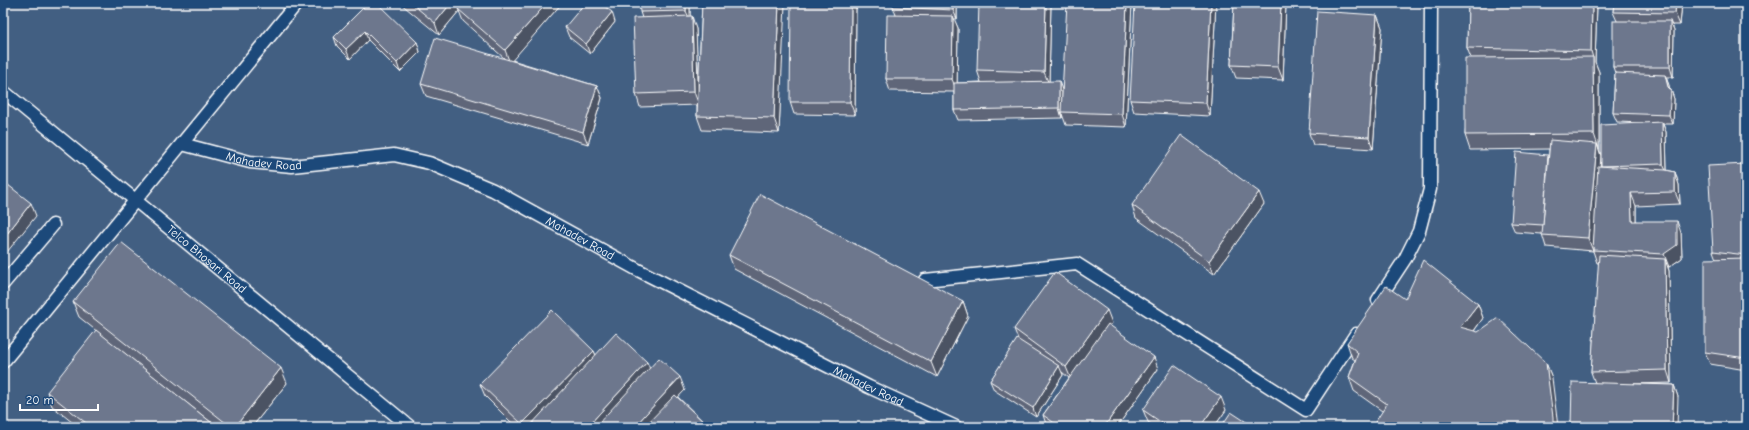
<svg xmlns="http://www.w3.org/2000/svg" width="1749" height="430" font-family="'Comic Neue',sans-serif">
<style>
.built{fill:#425e82}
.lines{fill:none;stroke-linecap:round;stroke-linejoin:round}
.lane-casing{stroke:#fff;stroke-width:15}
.lane{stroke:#1f4a7a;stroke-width:12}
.wall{fill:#5e6679;stroke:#fff;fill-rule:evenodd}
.shaded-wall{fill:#4c5363;stroke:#fff}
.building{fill:#6d778d;stroke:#fff}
.labels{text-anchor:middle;stroke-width:3;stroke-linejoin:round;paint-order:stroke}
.street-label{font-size:12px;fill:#fff;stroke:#1f4a7a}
</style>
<rect width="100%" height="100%" fill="#2f537e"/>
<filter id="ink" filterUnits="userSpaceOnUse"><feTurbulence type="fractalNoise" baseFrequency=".025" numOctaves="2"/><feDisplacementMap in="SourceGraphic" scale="8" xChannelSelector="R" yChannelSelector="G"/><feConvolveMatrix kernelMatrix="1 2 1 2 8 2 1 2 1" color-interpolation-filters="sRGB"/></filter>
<g filter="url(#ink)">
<!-- built -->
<rect class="built" x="3" y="3" width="1743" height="424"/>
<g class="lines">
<defs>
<g id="lane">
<path id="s1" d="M3 91 410 427"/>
<path id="s2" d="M182 144 250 162 292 166 394 155 429 163 493 190 638 270 869 387 956 427"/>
<polyline points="925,280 1077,264 1306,410 1356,334"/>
<polyline points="3,284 53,225"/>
<polyline points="1378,300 1405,259 1419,231 1430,189 1431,3"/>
<polyline points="3,362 297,3"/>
</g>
</defs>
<!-- lane casing -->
<use href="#lane" class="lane-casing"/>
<!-- lane -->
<use href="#lane" class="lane"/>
</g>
<!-- wall -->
<g class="wall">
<polygon points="368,3 417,42 420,52 400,72 368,40 350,59 337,46 334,37"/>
<polygon points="400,3 562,3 512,60 597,86 602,98 588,144 426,96 421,84 505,59 463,21 459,11 439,35"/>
<polygon points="690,3 690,16 696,29 698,88 702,3 784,3 779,133 702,130 697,116 697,105 640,107 636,94 642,18 640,12"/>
<polygon points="856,3 855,115 794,114 790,102"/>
<polygon points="893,3 957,3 957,19 954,19 958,28 957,83 981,82 977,70 1051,3 1049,81 1062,90 1062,96 1132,3 1126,127 1066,125 1062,114 1062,118 958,120 954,110 954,92 890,91 886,79 896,15 893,7"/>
<polygon points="1216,3 1210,116 1134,112 1130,100"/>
<polygon points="1234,3 1286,3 1283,80 1236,78 1231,65"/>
<path d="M1468 3H1596L1597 4 1595 62 1599 72V149L1601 156 1644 123 1617 122 1613 113 1615 73 1613 67 1617 21 1613 12 1614 3H1682L1680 25H1672L1674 30 1673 77H1666L1670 89 1671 90 1674 99 1673 124H1663L1666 132 1667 170 1675 172 1679 185 1680 204 1636 206V221L1681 233 1682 258 1669 267 1668 266 1669 271 1671 383 1633 384 1674 385 1678 397 1595 383 1591 372 1599 263H1597L1593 251 1546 247 1542 234 1515 232 1511 223 1549 157V149L1470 150 1465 135 1471 58 1467 48ZM1601 156V166H1600Z"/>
<polygon points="1377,15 1382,28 1373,149 1313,145 1309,133"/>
<polygon points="615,22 590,54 569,37 565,27"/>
<polygon points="1746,164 1746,370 1710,364 1705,352 1716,259 1713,251"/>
<polygon points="1264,204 1214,274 1136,218 1132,205"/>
<polygon points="729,255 963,301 968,316 937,377 734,269"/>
<polygon points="1405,299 1478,304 1483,318 1474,331 1546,363 1552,378 1382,411 1354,391 1349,377 1355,360 1352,358 1347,343"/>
<polygon points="73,302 287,383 252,427 217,427 79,317"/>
<polygon points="1112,323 1110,326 1158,369 1117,427 1047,427 1043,415 1069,378 1062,372 1063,375 1036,417 994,390 990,381 1018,339 1014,329"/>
<polygon points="594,351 596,356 650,368 685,390 678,397 709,427 516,427 485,396 480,384"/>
<polygon points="47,392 217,427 78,427 52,406"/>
<polygon points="1143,410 1226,410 1214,427 1155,427 1148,422"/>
</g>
<!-- shaded-wall -->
<g class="shaded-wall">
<polygon points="451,3 466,3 458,9 459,11 439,35 435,23"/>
<polygon points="547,3 562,3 510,63 505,50"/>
<polygon points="686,3 690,3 690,20 686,11"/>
<polygon points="779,3 784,3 785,4 779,133 774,118"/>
<polygon points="851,3 856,3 855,115 850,102"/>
<polygon points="954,3 957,3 957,19 953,10"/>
<polygon points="1046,3 1051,3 1049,84 1044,72"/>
<polygon points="1127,3 1132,3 1126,127 1122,114"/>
<polygon points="1211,3 1216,3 1210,116 1206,103"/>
<polygon points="1281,3 1286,3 1283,80 1278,67"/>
<polygon points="1592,3 1596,3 1597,4 1595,62 1599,72 1599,149 1594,134 1593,58 1591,51"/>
<polygon points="1676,3 1682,3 1680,25 1675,13"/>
<polygon points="612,12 615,22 590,54 586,44"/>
<polygon points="1377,15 1382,28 1373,149 1369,137"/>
<polygon points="692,16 696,29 699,105 694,92"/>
<polygon points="953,16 958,28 957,92 952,79"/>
<polygon points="1670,21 1674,30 1673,77 1670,67"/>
<polygon points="365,31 368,40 350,59 346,49"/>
<polygon points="417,42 420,52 400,72 397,63"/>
<polygon points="1665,75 1669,85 1670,93 1671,90 1674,99 1673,124 1669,115 1668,87"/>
<polygon points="1059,81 1062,90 1062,112 1061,112 1062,118 1059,108"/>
<polygon points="597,86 602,98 588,144 583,132"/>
<polygon points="1662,122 1666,132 1667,173 1663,164"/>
<polygon points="1597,144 1601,156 1593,251 1588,238"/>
<polygon points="1548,155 1551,164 1543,225"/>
<polygon points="1675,172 1679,185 1680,204 1675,192"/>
<polygon points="1259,192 1264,204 1214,274 1209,261"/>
<polygon points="1631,193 1636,206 1636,234 1632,221"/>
<polygon points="31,203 36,216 3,257 3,239"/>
<polygon points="1677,221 1681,233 1682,258 1669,267 1664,254"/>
<polygon points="1665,259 1669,271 1671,383 1667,370"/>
<polygon points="963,301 968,316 937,377 931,362"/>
<polygon points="1478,304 1483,318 1466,342 1460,327"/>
<polygon points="1107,310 1112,323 1071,379 1066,367"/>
<polygon points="594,351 599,363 536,427 523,427 522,424"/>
<polygon points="1154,357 1158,369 1117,427 1104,427"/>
<polygon points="647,362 652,374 603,427 587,427"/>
<polygon points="1546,363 1552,378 1558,427 1553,427"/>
<polygon points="1059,366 1063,375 1036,417 1033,408"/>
<polygon points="281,368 287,383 252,427 235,427"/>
<polygon points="680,377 685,390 650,427 634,427"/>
<polygon points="1674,385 1678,397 1677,427 1672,427"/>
<polygon points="1221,397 1226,410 1214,427 1200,427"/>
</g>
<!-- building -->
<g class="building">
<polygon points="368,3 377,3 417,42 397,63 365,31 346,49 334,37"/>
<polygon points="411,3 451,3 435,23"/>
<polygon points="463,3 547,3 505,50 458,9"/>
<polygon points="585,3 600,3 612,12 586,44 565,27"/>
<polygon points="639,3 686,3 686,11 640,12"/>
<polygon points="702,3 779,3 774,118 697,116"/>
<polygon points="791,3 851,3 850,102 790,102"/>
<polygon points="893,3 954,3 953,10 893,7"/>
<polygon points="979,3 1046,3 1044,72 977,70"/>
<polygon points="1067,3 1127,3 1122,114 1061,112"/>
<polygon points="1135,3 1211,3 1206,103 1130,100"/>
<polygon points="1234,3 1281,3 1278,67 1231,65"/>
<polygon points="1468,3 1592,3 1591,51 1467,48"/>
<polygon points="1614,3 1676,3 1675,13 1613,12"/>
<polygon points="1317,11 1377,15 1369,137 1309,133"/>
<polygon points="887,15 953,16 952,79 886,79"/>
<polygon points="692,16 694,92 636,94 633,18"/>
<rect x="1613" y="21" width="57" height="46"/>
<polygon points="435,38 597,86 583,132 421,84"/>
<polygon points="1593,57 1594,134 1465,135 1465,58"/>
<polygon points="1615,73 1665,75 1668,87 1671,90 1669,115 1613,113"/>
<polygon points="1059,81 1059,108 954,110 954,83"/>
<polygon points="1662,122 1663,164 1601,166 1601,125"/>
<polygon points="1181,135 1259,192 1209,261 1132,205"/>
<polygon points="1550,140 1597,144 1588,238 1542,235"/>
<polygon points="1516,152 1548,155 1543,225 1511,223"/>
<polygon points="1746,164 1746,255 1713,251 1708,166"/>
<polygon points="1598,166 1666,170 1675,172 1675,192 1631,193 1632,221 1677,221 1677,245 1664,254 1593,250"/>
<polygon points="3,181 31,203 3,239"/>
<polygon points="760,194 963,301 931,362 729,255"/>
<polygon points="121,242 281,368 235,427 231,427 73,302"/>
<polygon points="1599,255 1665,259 1667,370 1591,372"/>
<polygon points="1746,258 1746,358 1705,352 1705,259"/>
<polygon points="1423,260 1478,304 1460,327 1478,332 1498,318 1546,363 1553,417 1553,427 1372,427 1387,404 1349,377 1358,353 1347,343 1386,286 1405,299"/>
<polygon points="1055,272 1107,310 1066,367 1014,329"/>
<polygon points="552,310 594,351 522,424 480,384"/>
<polygon points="1108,324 1154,357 1104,427 1060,427 1043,415"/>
<polygon points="96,330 217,427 91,427 47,392"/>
<polygon points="616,333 647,362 587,427 529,427"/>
<polygon points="1017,339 1059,366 1033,408 990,381"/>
<polygon points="659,358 680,377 634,427 595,427"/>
<polygon points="1174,365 1221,397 1200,427 1168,427 1143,410"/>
<polygon points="1572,382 1674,385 1672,427 1571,427"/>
<polygon points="675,395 709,427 644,427"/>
<polygon points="1231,412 1254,427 1221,427"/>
<polygon points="1142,424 1147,427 1140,427"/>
</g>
</g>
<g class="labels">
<!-- street labels -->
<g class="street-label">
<text dy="4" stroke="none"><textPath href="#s2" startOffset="84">Mahadev Road</textPath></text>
<text dy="4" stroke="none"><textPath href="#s2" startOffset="420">Mahadev Road</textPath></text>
<text dy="4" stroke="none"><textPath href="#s1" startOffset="264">Telco Bhosari Road</textPath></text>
<text dy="4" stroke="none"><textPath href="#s2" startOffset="744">Mahadev Road</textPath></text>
</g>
</g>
<!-- margin -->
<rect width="1749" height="430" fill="none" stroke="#1f4a7a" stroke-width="16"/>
<rect x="8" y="8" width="1733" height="414" fill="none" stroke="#fff" stroke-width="1.5" filter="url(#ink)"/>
<!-- scale -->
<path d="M20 404v6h78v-6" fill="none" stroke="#ffffff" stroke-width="2"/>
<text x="26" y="404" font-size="12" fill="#ffffff" stroke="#1f4a7a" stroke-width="3" paint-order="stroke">20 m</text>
</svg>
